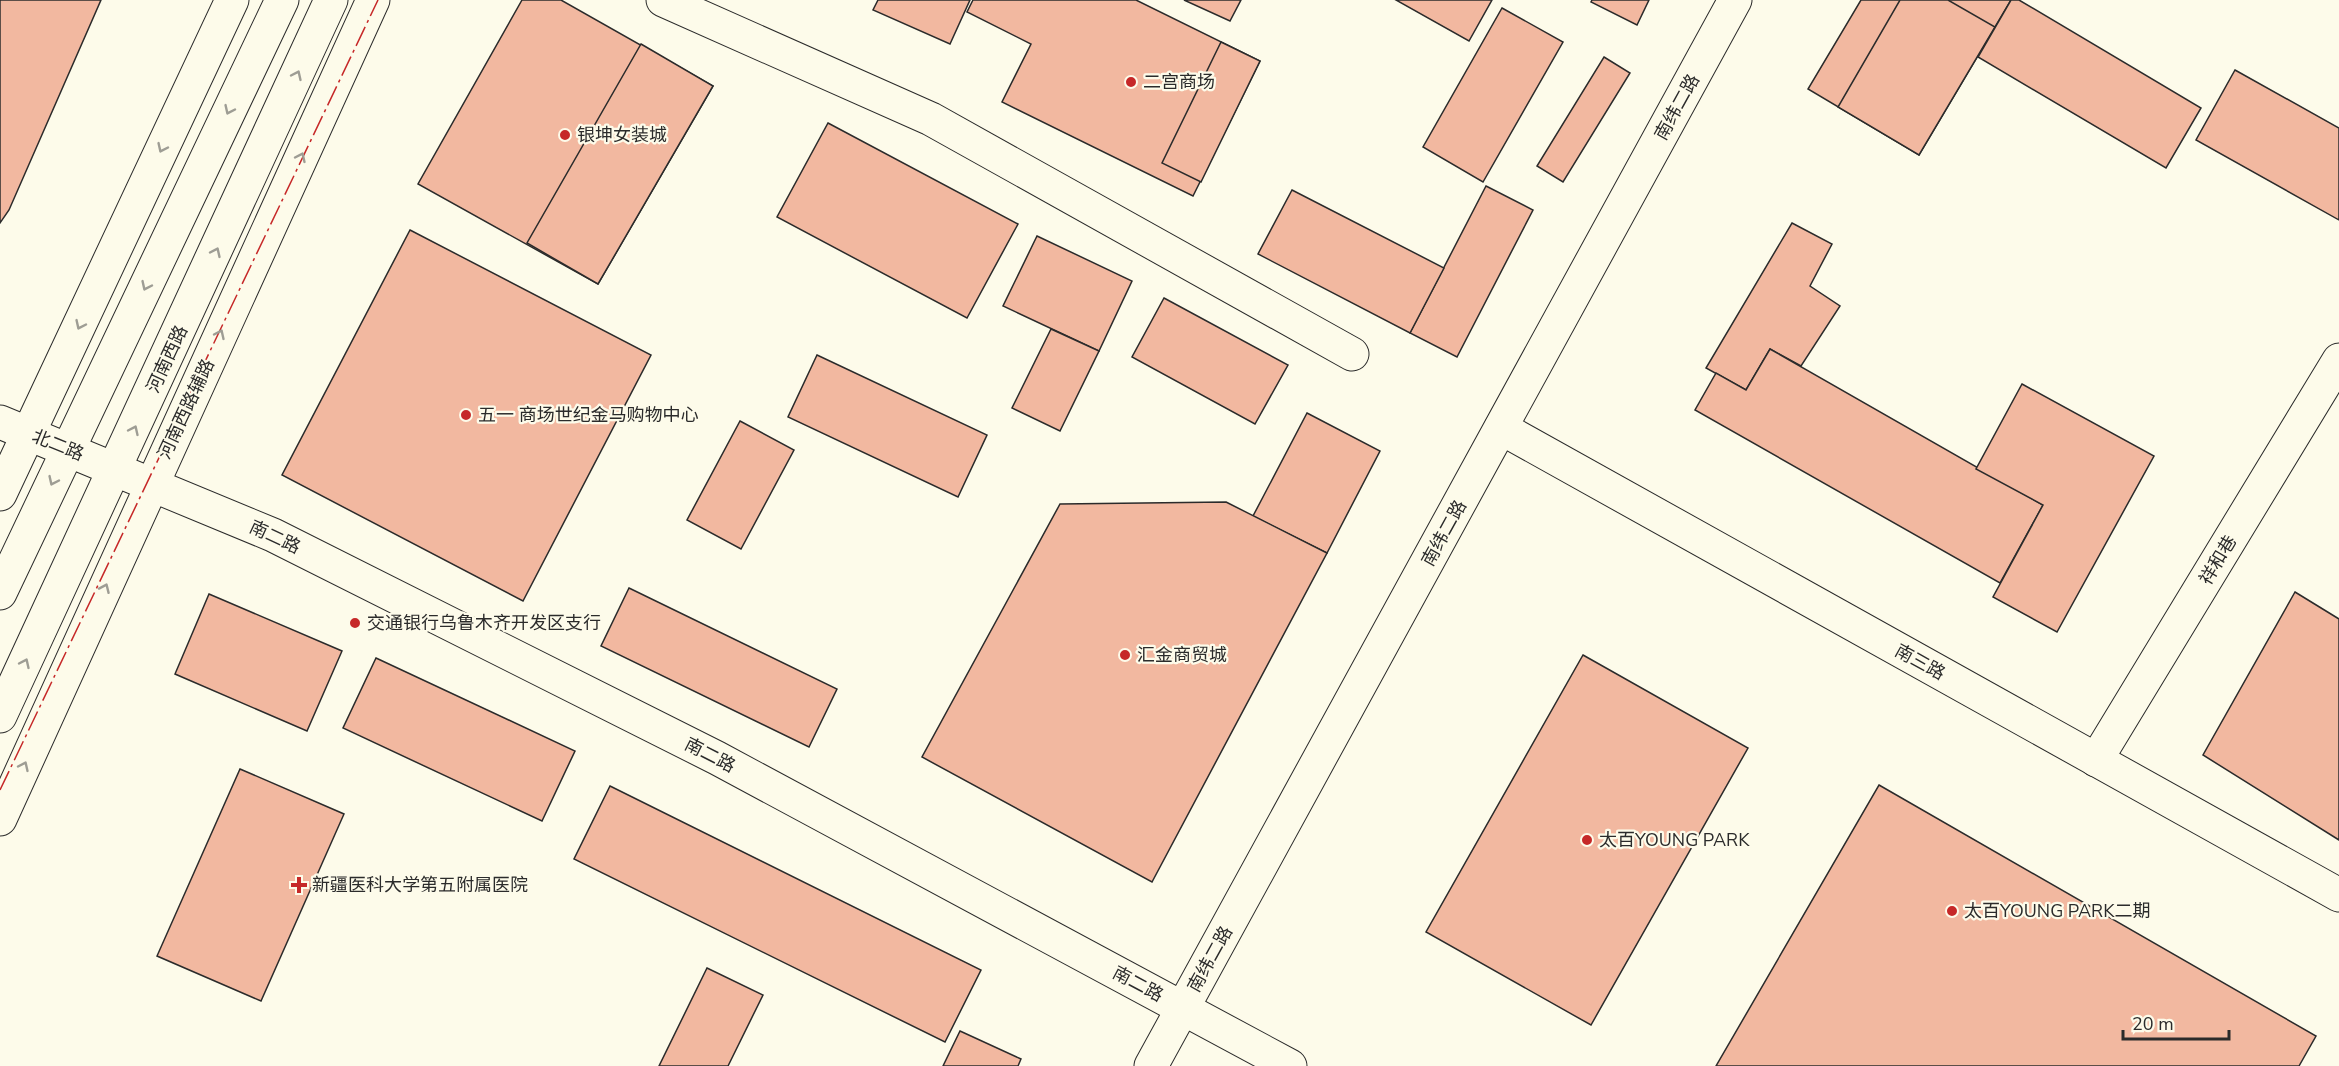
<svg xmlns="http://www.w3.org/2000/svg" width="2339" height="1066" font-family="'Nunito Sans','Noto Sans SC',sans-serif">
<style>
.building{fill:#f2b8a0;stroke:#2b2b2b;stroke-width:1.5}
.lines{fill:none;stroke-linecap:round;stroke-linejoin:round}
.minor-casing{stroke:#2b2b2b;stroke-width:35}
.major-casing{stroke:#2b2b2b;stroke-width:35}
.minor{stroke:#fdfbea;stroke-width:33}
.major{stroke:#fdfbea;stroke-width:33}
.power{stroke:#c62828;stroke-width:1.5;stroke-dasharray:21 4.5 3 4.5;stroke-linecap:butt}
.oneway{stroke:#9e9d94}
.poi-dot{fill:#c62828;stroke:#fdfbea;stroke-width:2}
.labels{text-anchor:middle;stroke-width:4.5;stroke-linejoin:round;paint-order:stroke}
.poi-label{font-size:18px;fill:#2b2b2b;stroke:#fdfbea;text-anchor:start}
.street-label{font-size:18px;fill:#2b2b2b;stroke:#fdfbea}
</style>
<rect width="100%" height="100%" fill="#fdfbea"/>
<!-- building -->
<g class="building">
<polygon points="0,0 101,0 9,210 0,223"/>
<polygon points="522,0 561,0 713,86 598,284 418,184"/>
<polygon points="878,0 970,0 950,44 873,10"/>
<polygon points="973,0 1136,0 1260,61 1193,196 1002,102 1031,44 967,12"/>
<polygon points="1184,0 1241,0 1230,21"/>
<polygon points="1396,0 1492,0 1469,41"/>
<polygon points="1592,0 1649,0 1637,25 1591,2"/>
<polygon points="1861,0 2011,0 1919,155 1808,89"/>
<polygon points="1900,0 1948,0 1995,27 1919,155 1838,107"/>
<polygon points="2011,0 2019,0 2201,108 2166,168 1978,57"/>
<polygon points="1502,8 1563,42 1483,182 1423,147"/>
<polygon points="1221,42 1260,61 1201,182 1162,163"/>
<polygon points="641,44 713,86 598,284 527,243"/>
<polygon points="1604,57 1630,73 1563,182 1537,166"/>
<polygon points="2235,70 2339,128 2339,220 2196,140"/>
<polygon points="828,123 1018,224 967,318 777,217"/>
<polygon points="1486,186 1533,210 1457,357 1410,333"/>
<polygon points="1292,190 1444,268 1410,333 1258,254"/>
<polygon points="1792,223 1832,244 1810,286 1840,306 1801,366 1770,349 1746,390 1706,368"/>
<polygon points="410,230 651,355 523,601 282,475"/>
<polygon points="1037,236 1132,281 1099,351 1003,306"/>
<polygon points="1164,298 1288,365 1255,424 1132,357"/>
<polygon points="1051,329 1099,351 1060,431 1012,408"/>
<polygon points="1770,349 2043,505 2000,583 1695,410 1716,373 1746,390"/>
<polygon points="817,355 987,435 958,497 788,417"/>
<polygon points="2022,384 2154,456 2057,632 1993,597 2043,505 1976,469"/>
<polygon points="1307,413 1380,451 1327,553 1253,516"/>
<polygon points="740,421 794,450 741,549 687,520"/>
<polygon points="1226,502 1327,553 1152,882 922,757 1060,504"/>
<polygon points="629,588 837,689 809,747 601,646"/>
<polygon points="2295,592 2339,619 2339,840 2203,755"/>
<polygon points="209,594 342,651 307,731 175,674"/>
<polygon points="1583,655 1748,748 1591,1025 1426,932"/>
<polygon points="376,658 575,751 542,821 343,728"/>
<polygon points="240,769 344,814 261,1001 157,956"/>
<polygon points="1879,785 2316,1036 2299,1066 1716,1066"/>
<polygon points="610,786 981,970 945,1042 574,859"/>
<polygon points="707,968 763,995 728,1066 659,1066"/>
<polygon points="960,1031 1021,1059 1018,1066 943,1066"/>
</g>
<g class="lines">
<defs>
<g id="minor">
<polyline points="663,0 931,119 1352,354"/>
<polyline points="0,422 273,535 717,758 1290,1066"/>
<polyline points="1501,428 2339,895"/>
<polyline points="0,494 232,0"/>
<polyline points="2096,760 2339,360"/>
<polyline points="0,819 373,0"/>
<polyline points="1151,1066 1735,0"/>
</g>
<g id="major">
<polyline points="0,593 282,0"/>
<polyline points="0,716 331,0"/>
</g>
</defs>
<!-- minor casing -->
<use href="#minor" class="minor-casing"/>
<!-- major casing -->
<use href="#major" class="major-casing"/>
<!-- minor -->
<use href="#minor" class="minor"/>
<!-- major -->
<use href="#major" class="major"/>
<!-- power -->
<polyline class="power" points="0,790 378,0"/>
</g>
<!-- one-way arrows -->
<defs><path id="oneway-chevron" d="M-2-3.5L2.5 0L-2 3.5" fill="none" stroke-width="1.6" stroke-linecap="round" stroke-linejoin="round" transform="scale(1.5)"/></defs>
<g class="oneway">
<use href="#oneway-chevron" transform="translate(297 75) rotate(-65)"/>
<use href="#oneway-chevron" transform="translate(229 110) rotate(115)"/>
<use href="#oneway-chevron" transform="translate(162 148) rotate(115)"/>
<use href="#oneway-chevron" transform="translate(301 157) rotate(-65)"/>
<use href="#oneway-chevron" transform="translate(216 252) rotate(-65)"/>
<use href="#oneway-chevron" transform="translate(146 286) rotate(115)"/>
<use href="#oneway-chevron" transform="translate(80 325) rotate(115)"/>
<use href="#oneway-chevron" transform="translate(220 334) rotate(-65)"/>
<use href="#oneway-chevron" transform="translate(134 430) rotate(-65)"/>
<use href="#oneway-chevron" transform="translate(53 481) rotate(115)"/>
<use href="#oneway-chevron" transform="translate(105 588) rotate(-66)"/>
<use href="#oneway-chevron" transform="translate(25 663) rotate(-65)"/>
<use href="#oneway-chevron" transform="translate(24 766) rotate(-65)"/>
</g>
<!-- markers -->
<g class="poi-dot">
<circle cx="1131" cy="82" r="6"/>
<circle cx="565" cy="135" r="6"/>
<circle cx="466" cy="415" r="6"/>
<circle cx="355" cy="623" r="6"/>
<circle cx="1125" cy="655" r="6"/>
<circle cx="1587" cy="840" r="6"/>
<path d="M296 876h6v6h6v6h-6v6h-6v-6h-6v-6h6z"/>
<circle cx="1952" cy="911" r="6"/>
</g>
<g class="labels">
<!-- poi labels -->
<g class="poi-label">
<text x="1143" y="88">二宫商场</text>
<text x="577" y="141">银坤女装城</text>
<text x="478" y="421">五一 商场世纪金马购物中心</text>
<text x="367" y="629">交通银行乌鲁木齐开发区支行</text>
<text x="1137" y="661">汇金商贸城</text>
<text x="1599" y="846">太百YOUNG PARK</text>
<text x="312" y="891">新疆医科大学第五附属医院</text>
<text x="1964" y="917">太百YOUNG PARK二期</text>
</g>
<!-- street labels -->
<g class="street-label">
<text transform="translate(1677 107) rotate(-61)" y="6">南纬二路</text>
<text transform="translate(167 359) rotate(-65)" y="6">河南西路</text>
<text transform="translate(186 409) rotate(-65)" y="6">河南西路辅路</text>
<text transform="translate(58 445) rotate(22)" y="6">北二路</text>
<text transform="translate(1444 533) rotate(-61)" y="6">南纬二路</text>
<text transform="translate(275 537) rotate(25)" y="6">南二路</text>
<text transform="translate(2218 560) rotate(-59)" y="6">祥和巷</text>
<text transform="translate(1920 662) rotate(29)" y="6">南三路</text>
<text transform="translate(710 755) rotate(27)" y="6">南二路</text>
<text transform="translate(1210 959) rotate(-61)" y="6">南纬二路</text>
<text transform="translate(1138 984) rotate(28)" y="6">南二路</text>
</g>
</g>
<!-- scale -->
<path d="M2123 1030v9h106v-9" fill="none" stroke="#2b2b2b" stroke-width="3"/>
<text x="2132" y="1030" font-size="18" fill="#2b2b2b" stroke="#fdfbea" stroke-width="4.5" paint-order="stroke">20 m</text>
</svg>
